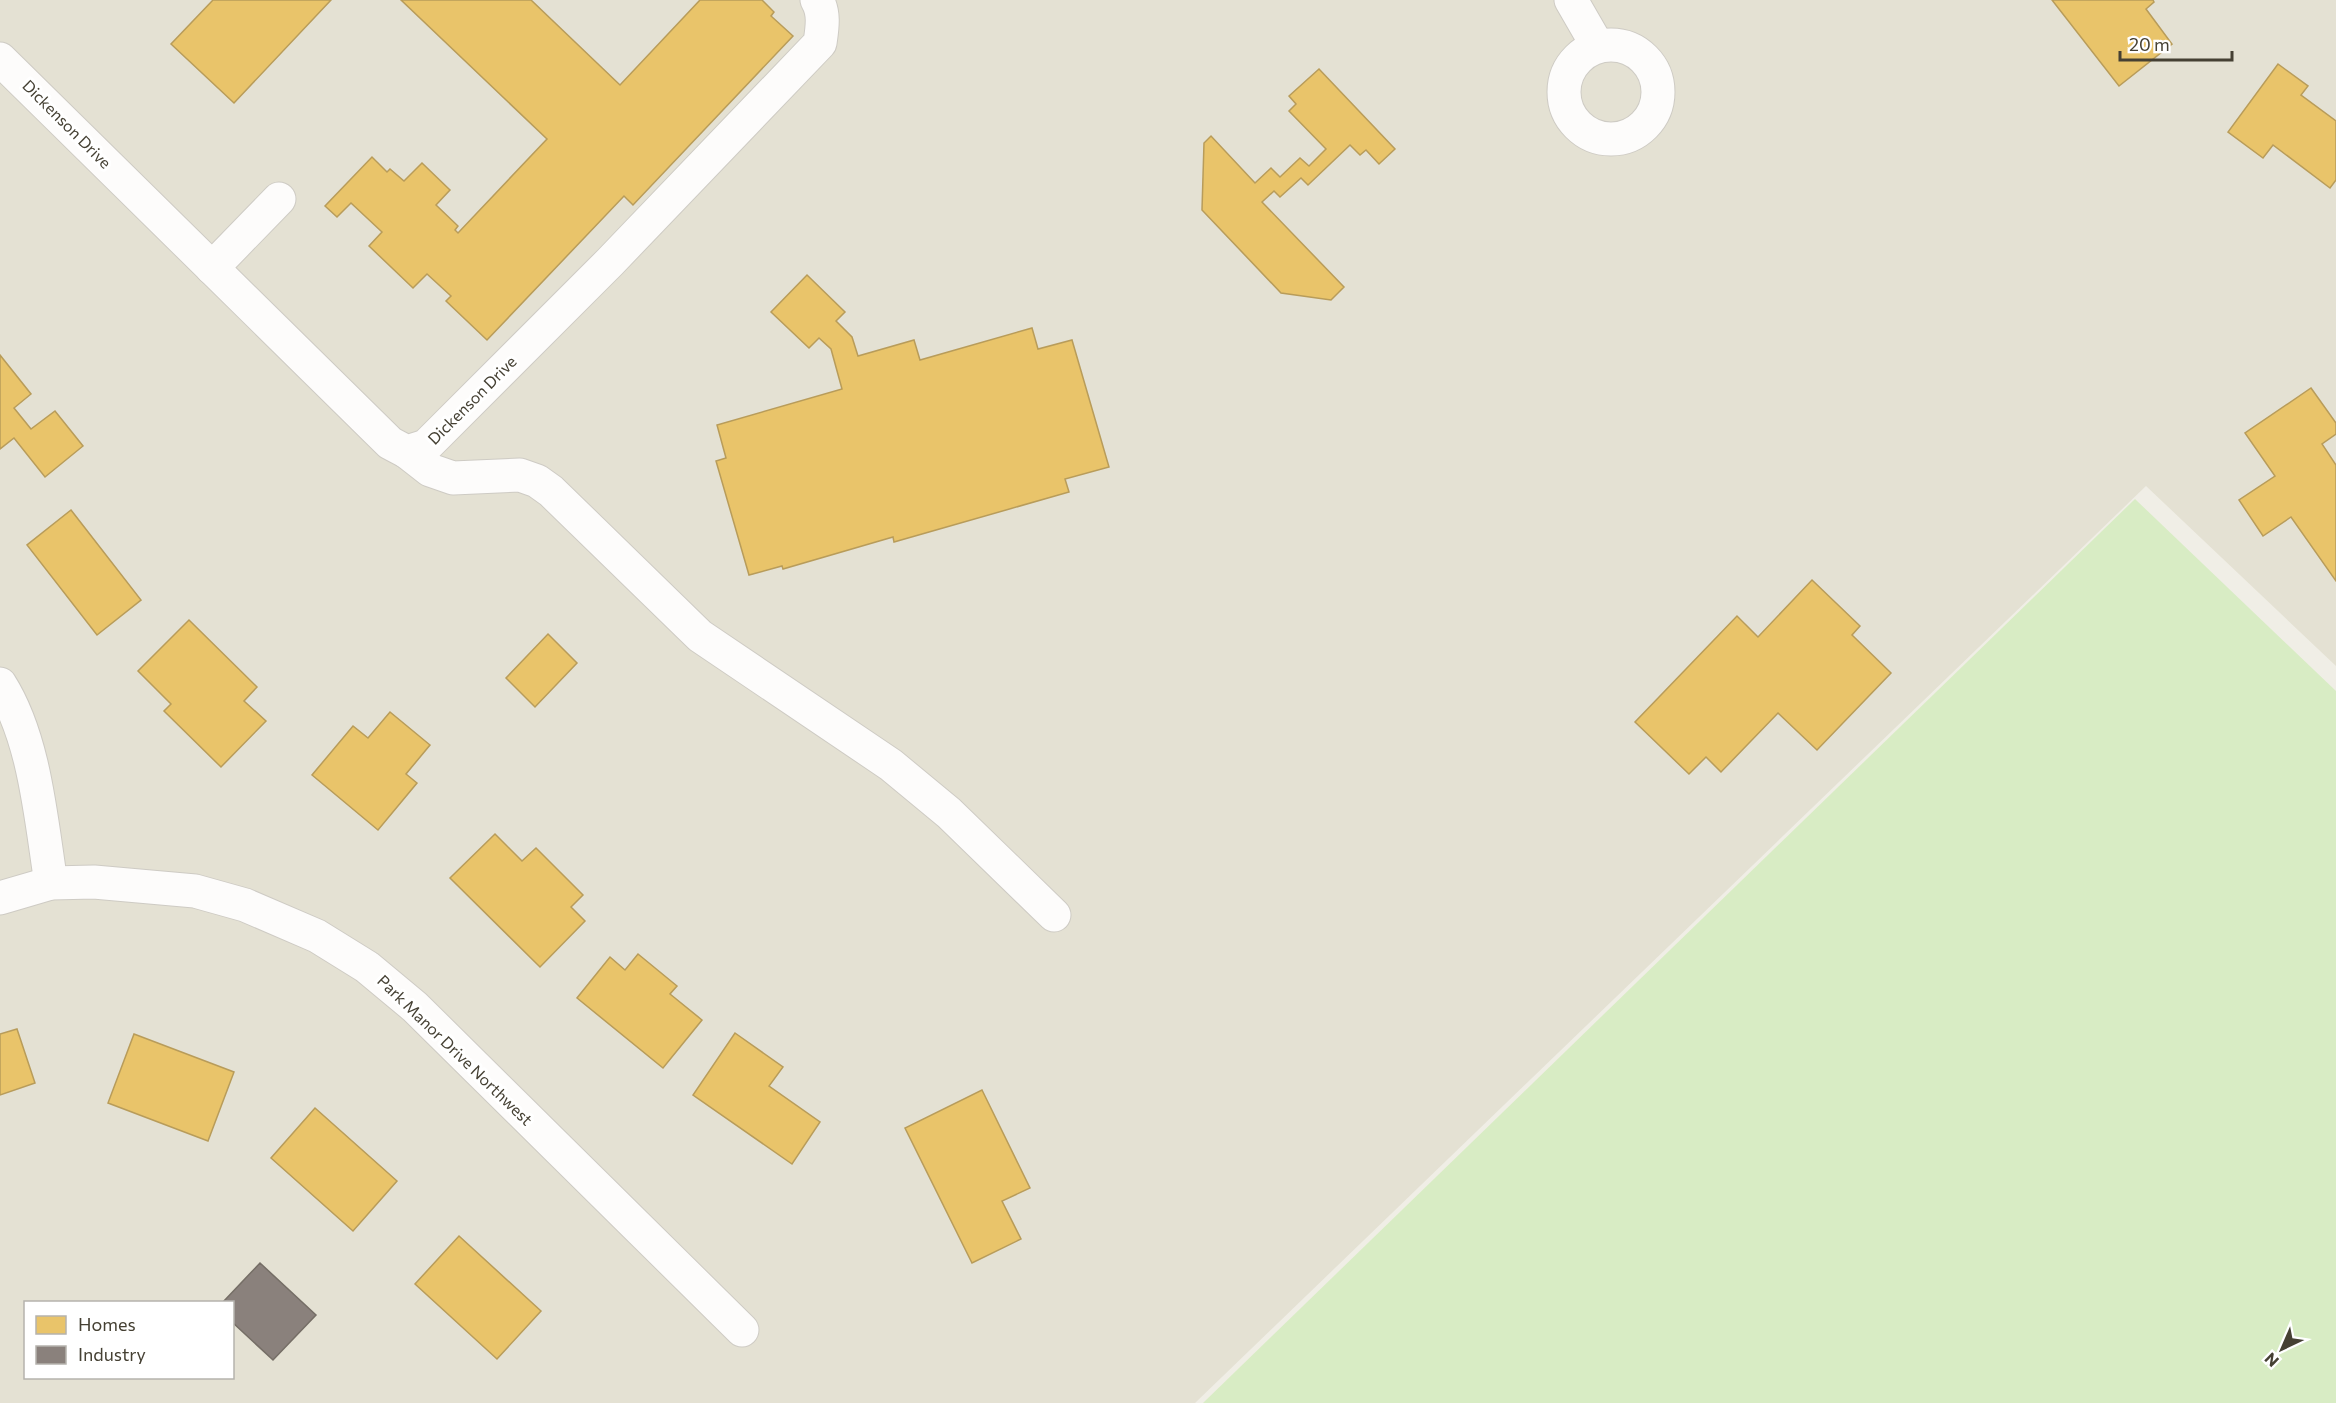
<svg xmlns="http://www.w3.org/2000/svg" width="2336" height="1403" font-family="Commissioner,sans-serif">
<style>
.residential{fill:#e4e1d3;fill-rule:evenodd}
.green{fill:#d8ecc4}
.homes{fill:#e9c46a;stroke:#b89c5a;stroke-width:1.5}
.industry{fill:#8a817c;stroke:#756e66;stroke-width:1.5}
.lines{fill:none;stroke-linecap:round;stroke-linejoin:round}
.minor-casing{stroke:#cecbc4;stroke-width:35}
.minor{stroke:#fdfcfb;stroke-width:33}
.labels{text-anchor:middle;stroke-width:6;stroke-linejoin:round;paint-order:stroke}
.street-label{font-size:16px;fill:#454033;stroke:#fff}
</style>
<rect width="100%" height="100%" fill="#f0eee6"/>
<!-- residential -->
<path class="residential" d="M0 0H2336V666L2146 486 1195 1403H0ZM26 1302H232V1378H26Z"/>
<!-- green -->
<polygon class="green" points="2135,499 2336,691 2336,1403 1203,1403"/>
<!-- homes -->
<g class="homes">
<polygon points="213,0 331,0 234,103 171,44"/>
<polygon points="401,0 531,0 620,85 700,0 762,0 774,12 771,16 793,36 633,205 624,196 487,340 446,301 451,296 427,274 413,288 369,246 382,232 351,203 337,217 325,206 372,157 387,172 390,169 404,181 422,163 450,190 436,205 458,226 455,230 458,233 547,139"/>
<polygon points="2052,0 2153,0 2154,2 2146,9 2172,44 2119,86"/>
<polygon points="2278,64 2308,86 2301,95 2336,121 2336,180 2330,188 2273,145 2263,158 2228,132"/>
<polygon points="1319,69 1395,149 1379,164 1366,150 1360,155 1350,145 1308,185 1301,178 1280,197 1274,191 1262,202 1344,287 1331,300 1281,293 1202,210 1204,143 1211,136 1255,183 1271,168 1280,177 1300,158 1309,166 1326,149 1289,111 1296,104 1289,96"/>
<polygon points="807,275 845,312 836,321 852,337 858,356 914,340 920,360 1032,328 1038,349 1072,340 1109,467 1065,479 1069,492 894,542 893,537 783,569 782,566 749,575 716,461 726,458 717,425 842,389 831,349 819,338 809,348 771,312"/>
<polygon points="0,355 31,394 14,408 31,429 55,411 83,446 45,477 14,438 0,449"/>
<polygon points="2311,388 2336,423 2336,434 2322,444 2336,465 2336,581 2291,517 2263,536 2239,500 2275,476 2245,433"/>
<polygon points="71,510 141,600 97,635 27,545"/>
<polygon points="1812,580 1860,626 1852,635 1891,673 1817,750 1778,713 1721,772 1706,757 1689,774 1635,722 1737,616 1758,637"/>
<polygon points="189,620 257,687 244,701 266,721 221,767 164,711 171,704 138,671"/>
<polygon points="548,634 577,663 535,707 506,678"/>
<polygon points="390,712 430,745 406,774 417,783 378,830 312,775 353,726 368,738"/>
<polygon points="495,834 522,861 536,848 583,895 571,907 585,921 540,967 450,878"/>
<polygon points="638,954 677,986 670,994 702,1020 663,1068 577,998 610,957 625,970"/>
<polygon points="17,1029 35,1083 0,1095 0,1034"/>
<polygon points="735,1033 783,1067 769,1086 820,1122 792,1164 693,1095"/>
<polygon points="134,1034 234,1072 208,1141 108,1103"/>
<polygon points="982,1090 1030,1188 1002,1201 1021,1239 972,1263 905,1128"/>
<polygon points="315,1108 397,1181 353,1231 271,1158"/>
<polygon points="459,1236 541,1311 497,1359 415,1284"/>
</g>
<!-- industry -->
<polygon class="industry" points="260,1263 316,1315 273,1360 232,1322 232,1302 223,1302"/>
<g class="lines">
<defs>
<g id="minor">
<polyline points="1571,0 1597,45"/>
<circle cx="1611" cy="92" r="47"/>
<path d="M0 59 390 443 407 452 426 446 610 262 820 43C822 29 825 13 817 0"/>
<polyline points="212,268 279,199"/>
<polyline points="407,452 430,470 453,478 520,475 537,481 551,491 700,636 891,765 949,813 1054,915"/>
<path d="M0 684C35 739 41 820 51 883"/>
<polyline points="0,898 51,883 94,882 195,891 245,905 317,936 367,967 415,1007 742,1330"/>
</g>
</defs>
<!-- minor casing -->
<use href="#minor" class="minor-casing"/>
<!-- minor -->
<use href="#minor" class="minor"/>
</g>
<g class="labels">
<!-- street labels -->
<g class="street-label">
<text transform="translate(67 124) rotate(45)" y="6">Dickenson Drive</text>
<text transform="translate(472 400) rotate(-45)" y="6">Dickenson Drive</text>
<text transform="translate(455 1050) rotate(44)" y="6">Park Manor Drive Northwest</text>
</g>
</g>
<!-- legend -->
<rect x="24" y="1301" width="210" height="78" fill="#ffffff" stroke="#b5b3ad" stroke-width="1.5"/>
<rect x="36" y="1316" width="30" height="18" fill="#e9c46a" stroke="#b5b3ad" stroke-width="1.5"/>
<text x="78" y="1331" font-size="18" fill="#454033">Homes</text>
<rect x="36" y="1346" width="30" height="18" fill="#8a817c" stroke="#b5b3ad" stroke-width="1.5"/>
<text x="78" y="1361" font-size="18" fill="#454033">Industry</text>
<!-- north arrow -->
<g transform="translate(2282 1349) rotate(224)" stroke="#ffffff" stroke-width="4.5" paint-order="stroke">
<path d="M0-4.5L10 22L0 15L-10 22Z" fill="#454033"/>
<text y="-9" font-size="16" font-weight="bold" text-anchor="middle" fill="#454033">N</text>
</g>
<!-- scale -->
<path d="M2120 51v9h112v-9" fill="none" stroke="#454033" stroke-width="3"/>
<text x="2129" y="51" font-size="18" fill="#454033" stroke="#ffffff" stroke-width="4.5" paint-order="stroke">20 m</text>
</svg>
